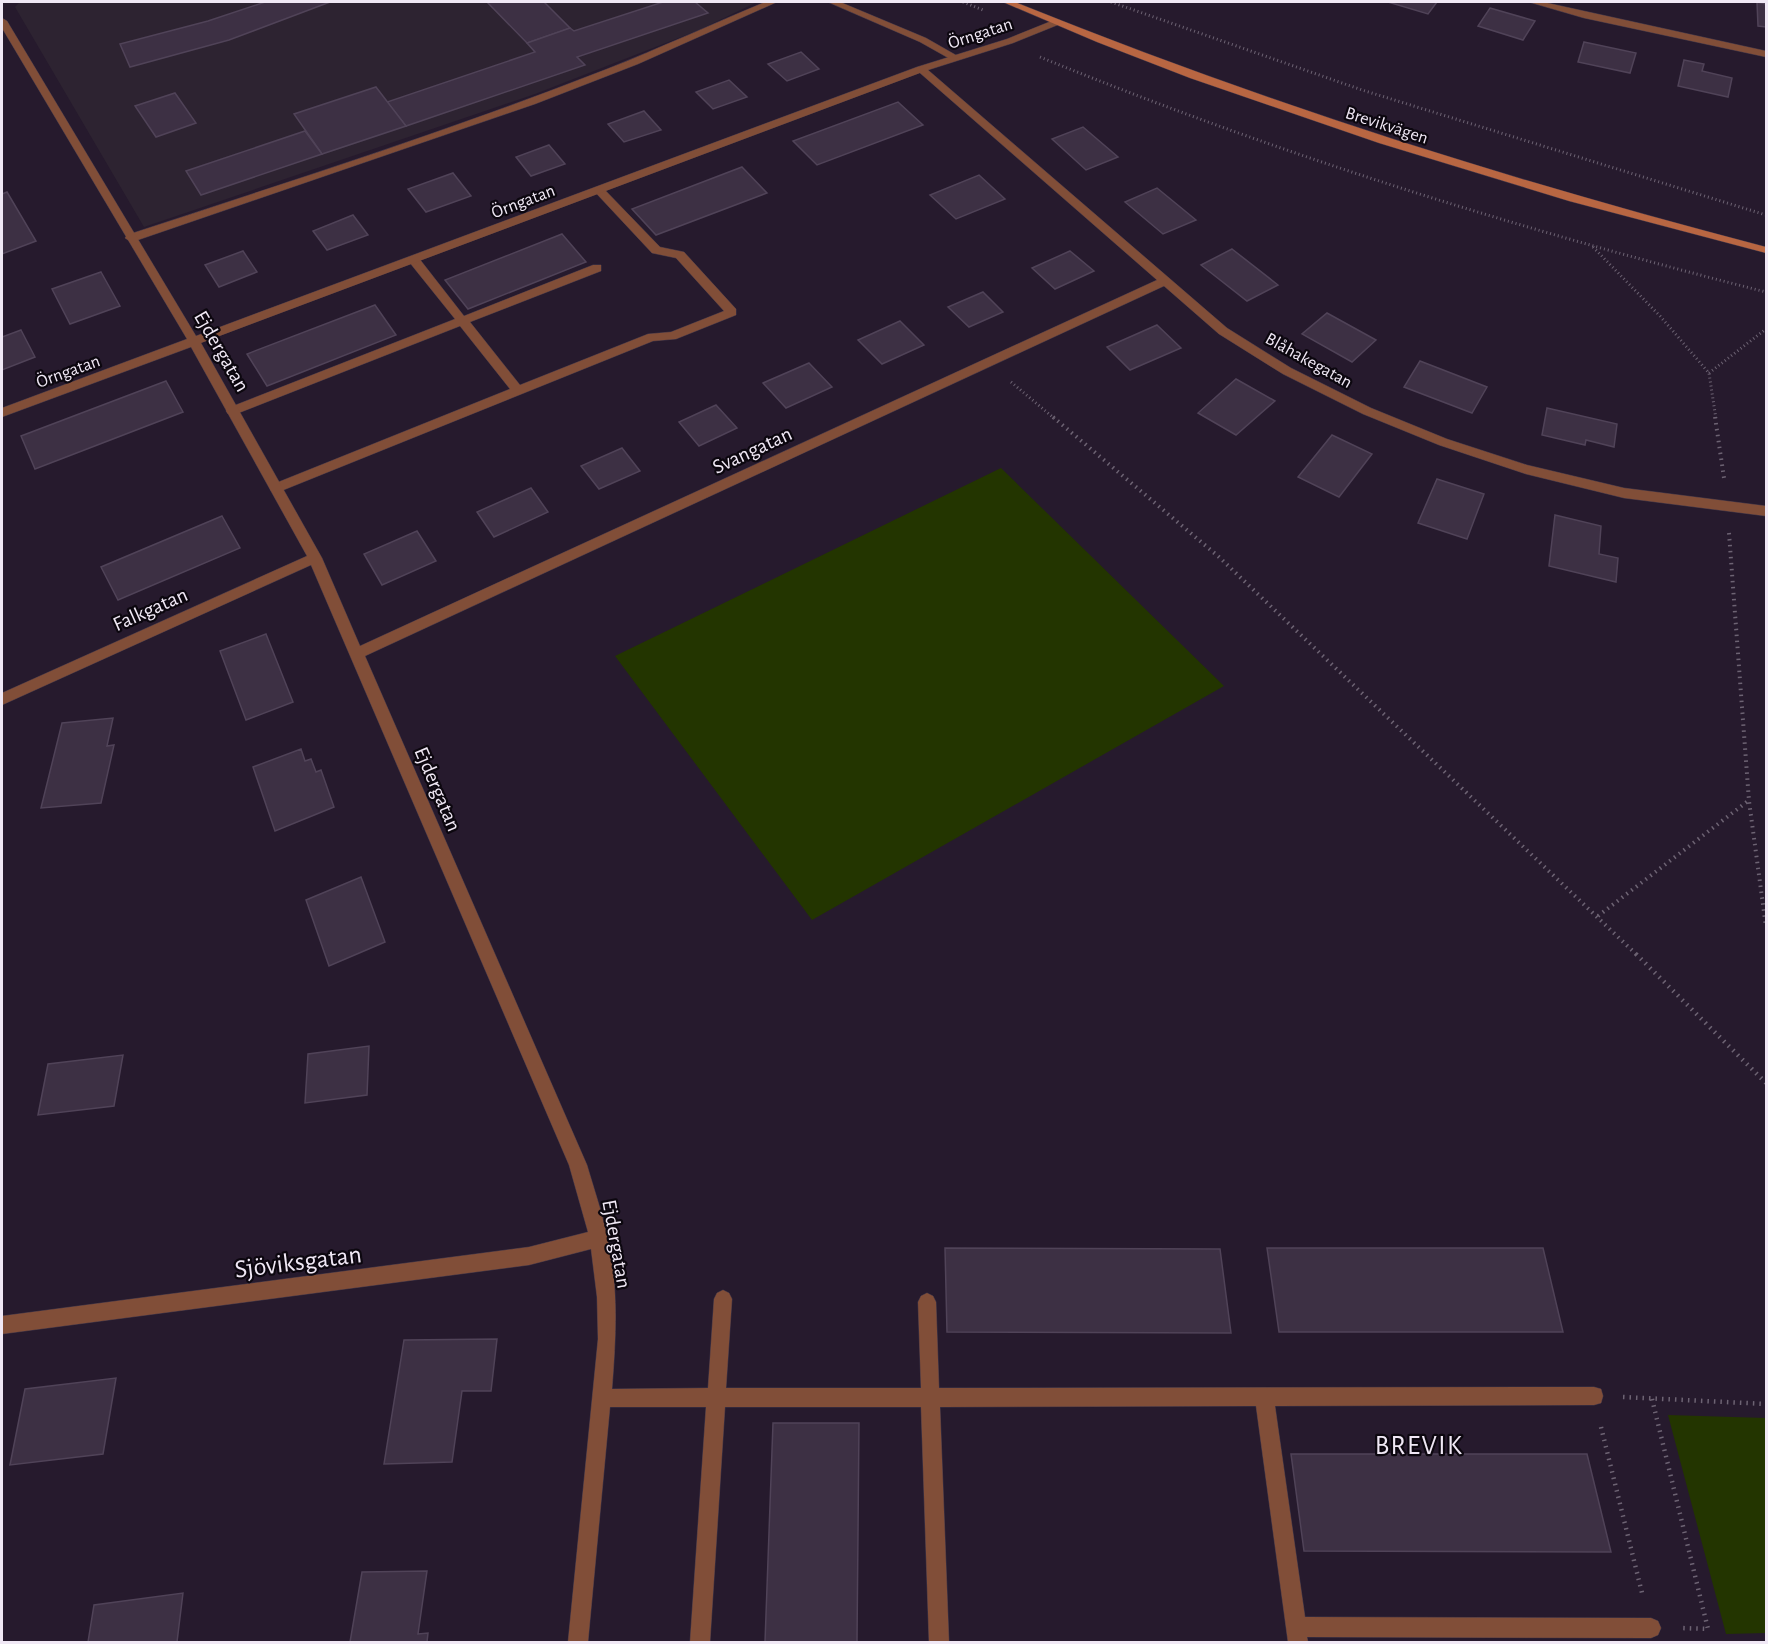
<svg xmlns="http://www.w3.org/2000/svg" width="1768" height="1644" font-family="'Alegreya Sans',sans-serif">
<style>
.education{fill:#2d2331}
.green{fill:#233500}
.building{fill:#3d3044;stroke:#504358;stroke-width:1.5}
.lines{fill:none;stroke-linecap:round;stroke-linejoin:round}
.lane-casing{stroke:#423749;stroke-width:1}
.street-casing{stroke:#423749;stroke-width:1}
.secondary-casing{stroke:#423749;stroke-width:1}
.path-far2{stroke:#6d6373;stroke-width:3;stroke-dasharray:1 3;stroke-linecap:butt}
.path-far1{stroke:#6d6373;stroke-width:4;stroke-dasharray:1.5 4.5;stroke-linecap:butt}
.path{stroke:#6d6373;stroke-width:4.5;stroke-dasharray:1.5 5;stroke-linecap:butt}
.lane{fill:#814e38;fill-rule:evenodd}
.street{fill:#814e38;fill-rule:evenodd}
.secondary{fill:#b86642;fill-rule:evenodd}
.labels{text-anchor:middle;stroke-width:4.5;stroke-linejoin:round;paint-order:stroke}
.far-street-label{font-size:18px;fill:#f0e8f5;stroke:#0c070f}
.street-label{font-size:21px;fill:#f0e8f5;stroke:#0c070f}
.near-street-label{font-size:26px;fill:#f0e8f5;stroke:#0c070f}
.near-neighbourhood-label{font-size:27px;letter-spacing:1.5px;fill:#f0e8f5;stroke:#0c070f}
</style>
<rect width="100%" height="100%" fill="#261a2d"/>
<!-- education -->
<polygon class="education" points="20,2 757,2 699,30 535,94 144,227 15,7"/>
<!-- green -->
<g class="green">
<polygon points="1001,468 1224,686 812,920 615,656"/>
<polygon points="1668,1415 1766,1418 1766,1633 1726,1634"/>
</g>
<!-- building -->
<g class="building">
<polygon points="265,2 330,2 229,40 130,67 120,44 208,21"/>
<polygon points="487,2 544,2 570,28 527,43"/>
<polygon points="663,2 695,2 708,13 577,57 585,65 406,126 387,102 535,52 527,43 570,28 574,31"/>
<polygon points="1388,2 1437,2 1428,14"/>
<polygon points="1757,2 1766,4 1766,27 1758,26"/>
<polygon points="1490,8 1535,21 1523,40 1478,26"/>
<polygon points="1584,42 1636,53 1630,73 1578,62"/>
<polygon points="801,52 819,69 787,81 768,64"/>
<polygon points="1684,60 1704,64 1702,71 1732,78 1728,97 1678,86"/>
<polygon points="729,80 747,97 713,109 696,92"/>
<polygon points="376,87 406,126 322,154 294,114"/>
<polygon points="175,93 196,123 156,137 135,106"/>
<polygon points="898,102 923,125 817,165 793,141"/>
<polygon points="644,111 661,130 624,142 608,124"/>
<polygon points="1083,127 1118,157 1086,170 1052,139"/>
<polygon points="305,131 322,154 201,195 186,171"/>
<polygon points="549,145 565,164 531,176 516,157"/>
<polygon points="742,167 767,193 656,235 632,209"/>
<polygon points="453,173 471,196 426,212 408,189"/>
<polygon points="979,175 1005,199 956,219 930,195"/>
<polygon points="1157,188 1196,220 1163,234 1125,202"/>
<polygon points="7,192 36,241 2,254 2,194"/>
<polygon points="353,215 368,235 327,250 313,231"/>
<polygon points="562,234 586,262 468,309 445,280"/>
<polygon points="1232,249 1278,285 1247,301 1201,265"/>
<polygon points="243,251 257,272 219,287 205,265"/>
<polygon points="1070,251 1094,271 1055,289 1032,268"/>
<polygon points="101,272 120,306 70,324 52,289"/>
<polygon points="983,292 1003,312 969,327 948,307"/>
<polygon points="375,305 396,335 267,386 247,354"/>
<polygon points="1327,313 1376,340 1352,362 1302,334"/>
<polygon points="900,321 924,345 882,364 858,340"/>
<polygon points="1157,325 1181,348 1130,370 1107,347"/>
<polygon points="21,330 35,357 2,370 2,337"/>
<polygon points="1420,361 1487,387 1472,413 1404,387"/>
<polygon points="809,363 832,387 786,408 763,383"/>
<polygon points="1236,379 1275,401 1236,435 1198,413"/>
<polygon points="166,381 183,412 35,469 21,436"/>
<polygon points="716,405 737,428 699,446 679,422"/>
<polygon points="1547,408 1617,424 1614,447 1586,440 1585,445 1542,435"/>
<polygon points="1332,435 1372,454 1339,497 1298,477"/>
<polygon points="622,448 640,471 599,489 581,466"/>
<polygon points="1437,479 1484,494 1467,539 1418,523"/>
<polygon points="531,488 548,512 494,537 477,512"/>
<polygon points="1555,515 1601,526 1599,554 1618,558 1616,582 1549,566"/>
<polygon points="222,516 240,548 118,600 101,567"/>
<polygon points="417,531 436,561 382,585 364,554"/>
<polygon points="266,634 293,702 246,720 220,651"/>
<polygon points="113,718 107,746 114,745 101,803 41,808 62,723"/>
<polygon points="301,749 305,761 311,759 316,772 321,770 334,807 275,831 253,767"/>
<polygon points="361,877 385,942 329,966 306,900"/>
<polygon points="369,1046 367,1095 305,1103 308,1054"/>
<polygon points="123,1055 114,1106 38,1115 48,1064"/>
<polygon points="945,1248 1220,1249 1231,1333 947,1332"/>
<polygon points="1267,1248 1543,1248 1563,1332 1279,1332"/>
<polygon points="497,1339 491,1391 462,1391 452,1462 384,1464 404,1340"/>
<polygon points="116,1378 103,1454 10,1465 25,1389"/>
<polygon points="773,1423 859,1423 857,1642 765,1642"/>
<polygon points="1291,1454 1587,1454 1611,1552 1304,1551"/>
<polygon points="427,1571 418,1634 428,1633 427,1642 350,1642 362,1572"/>
<polygon points="183,1593 177,1642 88,1642 94,1605"/>
</g>
<g class="lines">
<defs>
<g id="lane">
<path d="M765 2H777L638 64 535 104 135 241 131 242 125 238 127 235C288 182 449 131 607 69 660 48 712 24 765 2Z"/>
<polygon points="828,2 840,2 926,38 961,58 952,60 920,42"/>
<polygon points="599,187 603,188 660,247 684,252 736,309 736,315 676,339 653,341 281,491 271,491 270,488 271,485 510,389 460,326 236,414 228,414 226,411 228,408 455,319 410,263 410,257 418,257 464,316 593,265 601,265 601,271 470,322 520,385 648,334 671,332 724,311 676,258 652,253 595,192 595,188"/>
</g>
<g id="street">
<polygon points="1529,2 1543,2 1766,51 1766,57 1584,18"/>
<path d="M2 18 7 21 196 336 917 67 1007 39 1054 20H1060V24L1013 43 928 70 1227 328 1291 368 1371 408 1447 439 1527 465 1624 488 1766 506V516L1624 498 1526 474 1439 445 1363 414 1283 374 1219 334 1164 286 365 656 587 1165C594 1189 602 1212 607 1236 619 1286 616 1338 612 1389L708 1388 714 1299 717 1293 723 1290 729 1293 732 1299 726 1388H921L918 1302 921 1296 927 1293 933 1296 936 1302 939 1388 1594 1387 1601 1389 1603 1396 1601 1403 1594 1405 1275 1406 1305 1617 1651 1618 1658 1621 1661 1628 1658 1635 1651 1638 1307 1637 1308 1642H1288L1256 1406 940 1407 949 1642H929L921 1407H725L710 1642H690L706 1407H610L588 1642H568L598 1339 597 1297 591 1249 529 1265 2 1334V1316L529 1247 588 1232 569 1165 311 565 2 705V693L307 556 191 347 2 417V408L187 339 2 28ZM920 73 1157 280 360 646 322 558 201 343Z"/>
</g>
<path id="secondary" d="M1003 2H1015C1262 102 1509 180 1766 247V253L1569 201 1379 143 1190 78 1097 42Z"/>
</defs>
<!-- lane casing -->
<use href="#lane" class="lane-casing"/>
<!-- street casing -->
<use href="#street" class="street-casing"/>
<!-- secondary casing -->
<use href="#secondary" class="secondary-casing"/>
<!-- path-far2 -->
<g class="path-far2">
<polyline points="963,2 983,10"/>
<polyline points="1111,2 1362,90 1766,215"/>
<path d="M1040 57C1277 154 1517 229 1766 292"/>
<polyline points="1593,247 1660,316 1709,373 1716,419"/>
<polyline points="1709,373 1766,329"/>
<polyline points="1011,382 1055,419"/>
</g>
<!-- path-far1 -->
<g class="path-far1">
<polyline points="1053,417 1219,557 1638,956"/>
<polyline points="1715,417 1724,478"/>
<polyline points="1729,533 1749,801 1766,927"/>
<polyline points="1598,916 1748,801"/>
</g>
<!-- path -->
<g class="path">
<polyline points="1636,954 1766,1083"/>
<polyline points="1623,1397 1766,1404"/>
<polyline points="1652,1399 1708,1629 1681,1628"/>
<polyline points="1601,1427 1643,1597"/>
</g>
<!-- lane -->
<use href="#lane" class="lane"/>
<!-- street -->
<use href="#street" class="street"/>
<!-- secondary -->
<use href="#secondary" class="secondary"/>
</g>
<g class="labels">
<!-- far-street labels -->
<g class="far-street-label">
<text transform="translate(980 33) rotate(-18)" y="6">Örngatan</text>
<text transform="translate(1387 125) rotate(18)" y="6">Brevikvägen</text>
<text transform="translate(523 201) rotate(-21)" y="6">Örngatan</text>
<text transform="translate(1309 360) rotate(29)" y="6">Blåhakegatan</text>
<text transform="translate(68 371) rotate(-20)" y="6">Örngatan</text>
</g>
<!-- street labels -->
<g class="street-label">
<text transform="translate(222 351) rotate(60)" y="7">Ejdergatan</text>
<text transform="translate(752 450) rotate(-25)" y="7">Svangatan</text>
<text transform="translate(150 609) rotate(-24)" y="7">Falkgatan</text>
<text transform="translate(438 789) rotate(67)" y="7">Ejdergatan</text>
<text transform="translate(617 1244) rotate(80)" y="7">Ejdergatan</text>
</g>
<!-- near-street labels -->
<g class="near-street-label">
<text transform="translate(298 1261) rotate(-7)" y="9">Sjöviksgatan</text>
</g>
<!-- near-neighbourhood labels -->
<g class="near-neighbourhood-label">
<text x="1419" y="1454">BREVIK</text>
</g>
</g>
<!-- border -->
<rect width="1768" height="1644" fill="none" stroke="#f0e8f5" stroke-width="6"/>
</svg>
